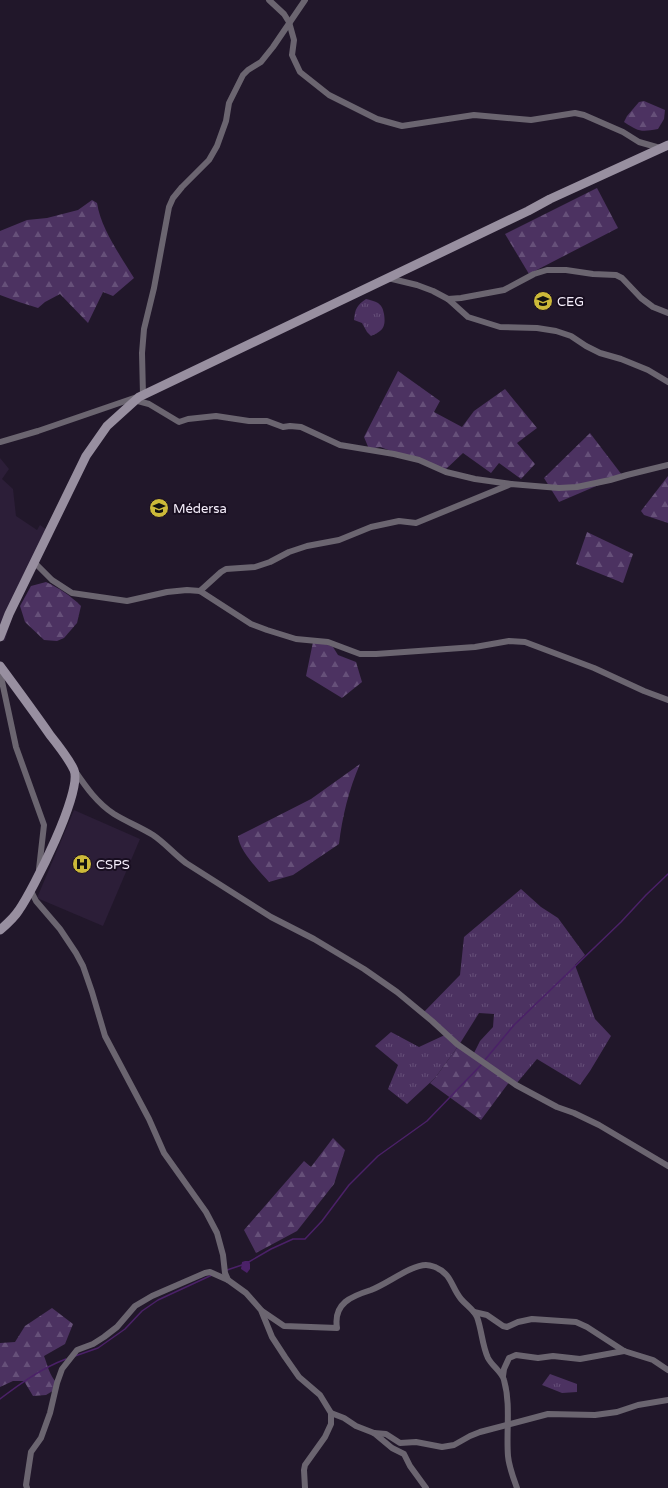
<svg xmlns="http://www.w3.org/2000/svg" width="668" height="1488" font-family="'Varela Round',sans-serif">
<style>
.built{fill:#2c1e38}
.grass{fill:url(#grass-tufts)}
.forest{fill:url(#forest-firs)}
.water{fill:#4b2168}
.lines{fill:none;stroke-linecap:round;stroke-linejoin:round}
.stream{stroke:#4b2168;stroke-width:1.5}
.street{stroke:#6b6570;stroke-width:6}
.secondary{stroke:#988fa0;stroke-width:9}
.labels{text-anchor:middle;stroke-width:4;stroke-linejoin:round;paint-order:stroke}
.poi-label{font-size:13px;fill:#f6effc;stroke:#180e20;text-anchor:start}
</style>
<defs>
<pattern id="grass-tufts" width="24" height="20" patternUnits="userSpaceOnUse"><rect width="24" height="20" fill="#4c3261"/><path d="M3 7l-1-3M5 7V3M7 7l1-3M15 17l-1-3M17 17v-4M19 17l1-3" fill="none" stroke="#665079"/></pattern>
<pattern id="forest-firs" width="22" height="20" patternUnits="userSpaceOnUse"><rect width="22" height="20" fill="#4c3261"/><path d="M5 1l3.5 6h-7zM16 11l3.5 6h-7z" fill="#665079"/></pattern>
</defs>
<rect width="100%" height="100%" fill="#21172a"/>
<!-- built -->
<g class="built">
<polygon points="0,458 9,469 2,479 13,489 16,516 37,530 40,525 51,533 12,617 5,641 0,641"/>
<polygon points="74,810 140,839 103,926 37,898"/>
</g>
<!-- grass -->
<g class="grass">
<path d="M366 299C370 300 375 301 378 303 382 306 383 309 384 314 386 327 383 331 371 336L367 332 362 323 354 320C355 309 357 305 366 299Z"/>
<polygon points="521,889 541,907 558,918 585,955 575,965 595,1019 611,1036 590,1071 580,1085 537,1059 516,1084 473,1055 480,1041 493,1027 494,1014 479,1013 459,1045 435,1078 407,1104 388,1089 398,1065 375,1046 391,1032 419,1047 447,1034 423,1013 460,975 464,937"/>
<polygon points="550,1374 577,1384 577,1392 562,1393 542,1385"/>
</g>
<!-- forest -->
<g class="forest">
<path d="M644 101 665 110 664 119 658 129C641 132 639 132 624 122L627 116 639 102Z"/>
<polygon points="597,188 618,228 529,274 505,234"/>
<path d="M92 200 97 203C101 229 120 255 134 278L113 296 103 292 88 323 60 294 45 302 38 308 19 302 0 295V231L27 220 47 218 78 210Z"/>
<polygon points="398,371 440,401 434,412 462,427 474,411 505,389 537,428 517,443 535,464 521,479 499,463 491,473 463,453 445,470 380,447 369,449 364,437"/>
<polygon points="590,433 622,475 559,502 544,478"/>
<polygon points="668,476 668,523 644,515 641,511"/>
<polygon points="587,532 633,554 623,583 576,564"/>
<path d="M46 582C59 588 71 596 81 606L77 623 64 638 57 641 44 640 25 622 20 606 31 586Z"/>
<polygon points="313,642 326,644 333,647 338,655 356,662 362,682 342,698 306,676"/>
<path d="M360 764C349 789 342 817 339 844L293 875 269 882C259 870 239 851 238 836L311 799Z"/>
<polygon points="459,1045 510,1081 481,1120 430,1083 435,1078"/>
<polygon points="333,1138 345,1150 334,1184 297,1231 256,1253 244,1230 304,1161 311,1167"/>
<path d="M52 1308 73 1324 65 1344 44 1356C48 1366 49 1375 57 1383L56 1389 46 1395 33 1396 24 1381H13L0 1387V1343L15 1342 25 1326Z"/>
</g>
<!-- water -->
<polygon class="water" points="245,1261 249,1261 250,1264 250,1269 247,1273 241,1269 242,1262"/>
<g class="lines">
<!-- stream -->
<g class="stream">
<polyline points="484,1061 514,1025 621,922 646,895 668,874"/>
<polyline points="247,1263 271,1249 293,1239 305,1239 322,1221 349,1185 378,1156 427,1121 482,1064"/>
<polyline points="227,1270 242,1265"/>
<polyline points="75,1356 98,1348 125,1329 142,1311 158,1300 212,1275"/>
<path d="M0 1399C21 1383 42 1368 66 1359"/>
</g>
<!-- street -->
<g class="street">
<polyline points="269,0 284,14 289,22 294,40 292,55 300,72 329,95 377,119 402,126 474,115 531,120 575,113 584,115 623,132 639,142 660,148"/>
<polyline points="388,278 417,285 433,291 448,299 468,317 500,327 537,328 556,331 571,336 586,346 600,353 621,359 648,370 668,382"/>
<polyline points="448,299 461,298 504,290 534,274 547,270 566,270 593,274 616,275 622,278 641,298 653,307 668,313"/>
<polyline points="143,395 142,353 144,329 154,288 169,207 173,198 182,187 209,160 217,146 226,121 229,103 243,75 248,70 261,62 273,47 305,0"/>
<polyline points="134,400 149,404 179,422 188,419 216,416 249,421 267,421 283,427 290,426 301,427 340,445 394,454 419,460 446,472 475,479 511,484"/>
<polyline points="0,442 38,431 137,397"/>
<polyline points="35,563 52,580 72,593 127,601 167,592 187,590 200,591 251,624 267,630 296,639 328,642 360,654 376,654 475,647 509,641 525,642 594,668 644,691 668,700"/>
<polyline points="200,591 221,572 226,569 255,567 270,562 289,552 307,546 339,540 371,527 399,521 416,523 511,484 559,488 577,487 610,480 627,475 668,465"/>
<polyline points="0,672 16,747 44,825 39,869"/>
<path d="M75 771C86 787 97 803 114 814 127 822 140 827 153 835 165 843 174 854 186 863L271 917 314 939 364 969 397 992 432 1021 457 1044 516 1085 557 1107 574 1113 599 1125 668 1166"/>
<polyline points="31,891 36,901 60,929 76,953 83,966 92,992 105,1036 149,1119 164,1153 206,1212 217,1233 223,1255 225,1273 228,1280 246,1293 261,1310 272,1337 285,1357 299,1377 320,1395 331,1413 331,1424 325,1437 305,1465 304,1470 305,1488"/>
<path d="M262 1311 284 1326 337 1328C333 1303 352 1296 371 1290 387 1284 411 1265 426 1265 429 1265 432 1266 435 1267 452 1274 451 1287 461 1299 466 1305 474 1310 477 1317 482 1331 482 1345 488 1358 492 1366 502 1372 504 1380 511 1405 506 1430 508 1456 509 1467 513 1477 517 1488"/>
<polyline points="474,1312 487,1315 503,1326 507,1327 518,1322 532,1319 576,1322 587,1327 624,1351 653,1360 668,1370"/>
<polyline points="503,1376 504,1369 509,1358 516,1355 538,1358 553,1356 580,1359 624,1351"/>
<polyline points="331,1413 344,1418 356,1426 374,1433 392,1448 404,1454 410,1466 426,1488"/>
<polyline points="374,1433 386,1434 400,1443 416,1442 442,1447 454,1445 470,1436 480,1432 548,1414 595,1415 617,1412 638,1405 668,1400"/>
<polyline points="27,1488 26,1485 31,1452 41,1438 50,1413 57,1383 62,1369 77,1350 93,1344 104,1337 117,1327 135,1306 152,1296 205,1273 210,1272 228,1280"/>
</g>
<!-- secondary -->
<g class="secondary">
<polyline points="0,637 9,614 86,456 107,426 139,397 528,211 550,199 668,145"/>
<path d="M0 666C17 689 34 712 50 735 58 745 69 759 74 770 83 791 33 890 19 910 14 918 7 924 0 930"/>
</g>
</g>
<!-- icons -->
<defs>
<symbol id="school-disc" viewBox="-11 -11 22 22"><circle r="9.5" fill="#ccb939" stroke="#180e20"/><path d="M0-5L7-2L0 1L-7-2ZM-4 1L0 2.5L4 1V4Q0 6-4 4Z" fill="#111"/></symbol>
<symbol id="hospital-disc" viewBox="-11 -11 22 22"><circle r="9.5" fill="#ccb939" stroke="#180e20"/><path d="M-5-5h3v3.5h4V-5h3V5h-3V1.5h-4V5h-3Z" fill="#111"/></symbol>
</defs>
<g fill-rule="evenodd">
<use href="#school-disc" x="532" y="290" width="22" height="22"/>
<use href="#school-disc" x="148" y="497" width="22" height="22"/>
<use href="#hospital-disc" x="71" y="853" width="22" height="22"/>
</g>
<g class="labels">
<!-- poi labels -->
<g class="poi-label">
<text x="557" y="306">CEG</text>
<text x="173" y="513">Médersa</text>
<text x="96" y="869">CSPS</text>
</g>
</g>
</svg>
